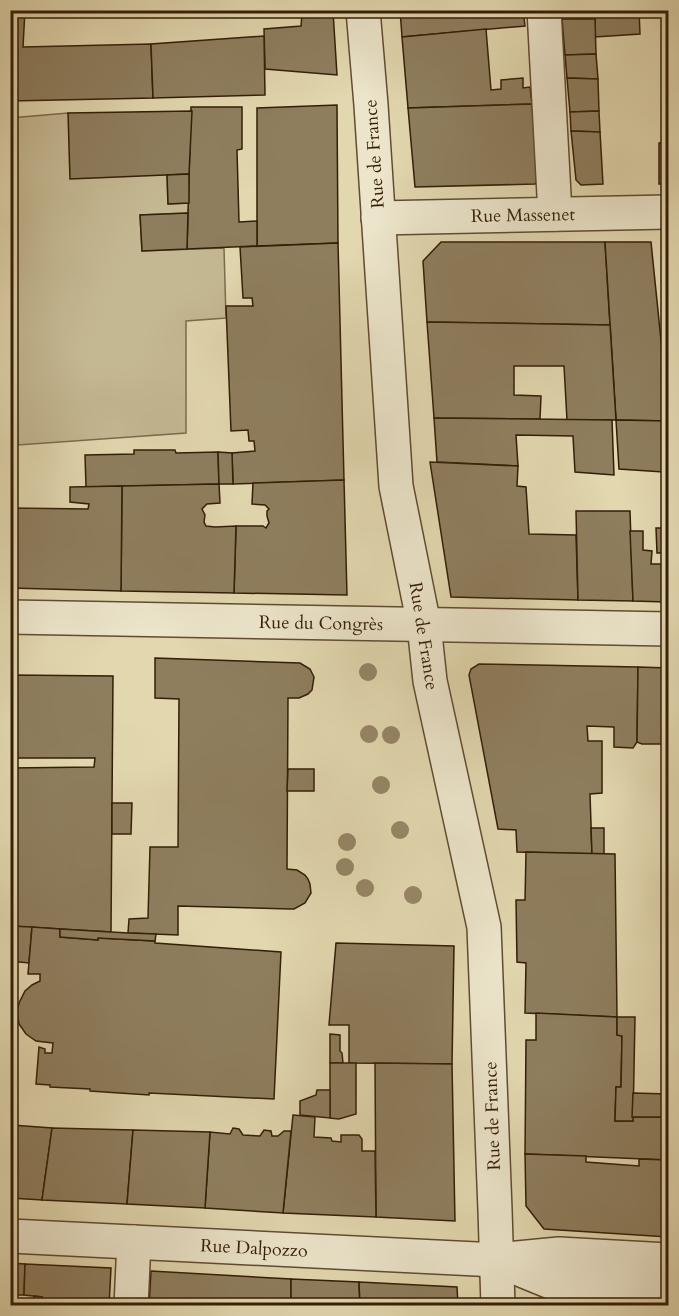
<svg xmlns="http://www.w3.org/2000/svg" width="679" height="1316" font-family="Cardo,serif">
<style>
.green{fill:#c4b892;stroke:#7c6b4c;stroke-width:1.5}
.building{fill:#8e7e5e;stroke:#341e07;stroke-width:1.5}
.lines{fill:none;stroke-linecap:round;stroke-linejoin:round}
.street-casing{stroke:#604c31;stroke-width:36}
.street{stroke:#ece5cb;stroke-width:33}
.tree{fill:#968666}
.labels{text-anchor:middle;stroke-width:4.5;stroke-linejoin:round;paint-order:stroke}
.street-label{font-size:18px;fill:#341e07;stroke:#ece5cb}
</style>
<rect width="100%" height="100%" fill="#e2d7af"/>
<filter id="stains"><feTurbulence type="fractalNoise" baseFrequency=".00333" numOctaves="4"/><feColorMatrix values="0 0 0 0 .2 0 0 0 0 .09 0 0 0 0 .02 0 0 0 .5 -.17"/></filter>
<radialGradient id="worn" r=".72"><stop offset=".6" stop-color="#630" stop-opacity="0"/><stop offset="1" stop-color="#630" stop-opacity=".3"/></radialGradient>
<!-- green -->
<polygon class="green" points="68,113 167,175 168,204 189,203 188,213 140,215 142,251 224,248 226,318 186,321 186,433 18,445 10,333 10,118"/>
<!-- building -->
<g class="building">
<polygon points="10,10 25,10 23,47 151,44 153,98 10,101"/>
<polygon points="33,10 135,10 135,14 33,17"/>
<polygon points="135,10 239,10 135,14"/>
<polygon points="263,10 333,10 333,11 264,16"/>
<polygon points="400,10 523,10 525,26 402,37"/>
<polygon points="561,10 595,10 595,19 562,19"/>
<polygon points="595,10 639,10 640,34 595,37"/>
<polygon points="333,11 337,75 265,69 264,29 301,26 302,14"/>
<polygon points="562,19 595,19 596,54 565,55"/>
<polygon points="668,22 668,184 659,184 659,143 667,141 666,99 662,97 662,60 668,59"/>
<polygon points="486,29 491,90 501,89 501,80 523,78 523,88 530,87 532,104 408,108 402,37"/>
<polygon points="264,36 265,95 153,98 151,44"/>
<polygon points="596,54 598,79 567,78 565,55"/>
<polygon points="567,78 598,79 599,111 570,112"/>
<polygon points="532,104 538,179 535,184 415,187 408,108"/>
<polygon points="337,105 338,243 257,246 257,108"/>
<polygon points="191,107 242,107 242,149 237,150 239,222 257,221 257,246 187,249"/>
<polygon points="192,111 189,174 70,179 68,113"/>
<polygon points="599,111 600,132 571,131 570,112"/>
<polygon points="571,131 600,132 603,184 581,185 576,180"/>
<polygon points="189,174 189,203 168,204 167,175"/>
<polygon points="188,213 187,249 142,251 140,215"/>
<polygon points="441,242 605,242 610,325 427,322 423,261"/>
<polygon points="605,242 651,242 668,409 668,421 616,420"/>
<polygon points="338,243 344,480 233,484 232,453 255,451 254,441 249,441 248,430 231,431 226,306 253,306 252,298 243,298 240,247"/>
<polygon points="427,322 610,325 616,420 567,420 564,366 514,366 514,395 541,396 540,419 434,418"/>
<polygon points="434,418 612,420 614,475 575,472 573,436 516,435 518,466 437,462"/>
<polygon points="616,420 668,421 668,465 663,465 663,472 619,469"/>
<polygon points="134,450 175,450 176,453 218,452 219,484 86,487 85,455 134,454"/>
<polygon points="218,452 232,453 233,484 219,484"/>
<polygon points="430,462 518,466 517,486 526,487 529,534 576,535 578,600 451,597"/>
<polygon points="344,480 347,595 234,593 236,526 263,526 266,528 269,523 267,516 267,511 269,509 265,505 252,504 253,483"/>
<polygon points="664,480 668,480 668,602 666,602 665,553 657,553 656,528 664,528"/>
<polygon points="219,484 220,503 207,504 202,509 205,515 204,522 206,526 215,527 236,526 234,593 121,591 122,486"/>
<polygon points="122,486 121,591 10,588 10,508 88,509 89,504 70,502 70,487"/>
<polygon points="576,511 630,511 633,601 578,600"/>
<polygon points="630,531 643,531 643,550 652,551 651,564 665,564 666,602 633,601"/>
<polygon points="155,658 300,663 310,669 314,677 312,690 308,694 299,698 288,698 287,869 297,870 305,875 308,879 310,884 311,893 305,903 294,909 290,909 178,906 178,935 128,933 129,919 148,918 150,847 178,847 179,699 155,698"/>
<polygon points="479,664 638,667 637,742 633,748 614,747 614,727 587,726 588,741 602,741 602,793 590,794 592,854 517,852 516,830 498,829 469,675 471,669"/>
<polygon points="638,667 668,668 668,744 642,744 637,742"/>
<polygon points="10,675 113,676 111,932 10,926 10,768 94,767 95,758 10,758"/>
<polygon points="288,769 314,769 314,791 287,791"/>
<polygon points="112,803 132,803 131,834 112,834"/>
<polygon points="591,828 604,828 604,854 592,854"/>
<polygon points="526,852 615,854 617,1017 525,1013 526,963 517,962 516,900 525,900"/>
<polygon points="10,926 32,927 29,963 10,961"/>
<polygon points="32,927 60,929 60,937 98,940 98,938 155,941 155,943 281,952 274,1099 149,1093 149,1095 90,1091 90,1089 50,1087 50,1085 36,1084 39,1047 45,1049 45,1053 52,1053 53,1043 36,1041 26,1034 19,1024 17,1012 19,1003 25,991 32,985 40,981 40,974 28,974"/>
<polygon points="60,929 128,933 156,934 155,941 98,938 98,940 60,937"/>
<polygon points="336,943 454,946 452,1064 349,1063 349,1025 329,1025"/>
<polygon points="536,1013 617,1017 617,1035 622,1036 621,1087 616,1087 615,1121 633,1121 632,1117 668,1117 668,1160 525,1154 526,1040 536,1040"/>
<polygon points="617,1017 635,1017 633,1121 615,1121 616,1087 621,1087 622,1036 617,1035"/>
<polygon points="330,1034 340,1035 340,1051 342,1053 343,1063 330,1063"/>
<polygon points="330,1063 356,1063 356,1114 339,1119 330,1118"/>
<polygon points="375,1063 452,1064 455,1221 376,1217"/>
<polygon points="317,1090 330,1090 330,1118 300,1115 300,1101 316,1095"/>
<polygon points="633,1093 668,1094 668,1117 632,1117"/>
<polygon points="293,1115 315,1117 314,1137 331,1138 332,1141 341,1142 341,1135 359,1135 362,1139 362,1151 375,1151 376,1217 283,1213"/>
<polygon points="11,1125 52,1128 42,1200 10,1198"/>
<polygon points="52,1128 133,1130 127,1204 42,1200"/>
<polygon points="233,1128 239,1129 243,1135 260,1136 264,1130 271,1131 272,1136 278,1136 284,1131 291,1131 283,1213 205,1208 210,1132 230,1134"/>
<polygon points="133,1130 210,1132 205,1208 127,1204"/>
<polygon points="525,1154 586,1156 586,1162 639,1166 639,1159 668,1160 668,1237 544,1229 526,1206"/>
<polygon points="10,1263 25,1264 24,1295 10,1295"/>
<polygon points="25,1264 111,1268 109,1306 41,1306 42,1297 24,1295"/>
<polygon points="151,1271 291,1279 291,1306 149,1306"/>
<polygon points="291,1279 359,1282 360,1306 291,1306"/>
<polygon points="359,1282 457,1287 458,1306 360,1306"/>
<polygon points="34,1296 42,1297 41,1306 34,1306"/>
</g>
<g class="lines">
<defs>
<g id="street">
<polyline points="363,10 371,105 396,486 424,625 430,681 484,927 495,1210 498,1306"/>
<polyline points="544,10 555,214"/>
<polyline points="378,218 668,212"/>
<polyline points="10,617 668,629"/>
<polyline points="10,1236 497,1260 559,1254 668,1260"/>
<polyline points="502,1262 558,1285 668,1291"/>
<polyline points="131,1306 134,1242"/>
</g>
</defs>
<!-- street casing -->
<use href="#street" class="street-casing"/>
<!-- street -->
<use href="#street" class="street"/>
</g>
<!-- trees -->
<g class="tree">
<circle cx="368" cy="672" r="9"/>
<circle cx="369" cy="734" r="9"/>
<circle cx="391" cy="735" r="9"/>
<circle cx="381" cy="785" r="9"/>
<circle cx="400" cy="830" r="9"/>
<circle cx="347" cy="842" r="9"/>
<circle cx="345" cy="867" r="9"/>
<circle cx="365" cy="888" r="9"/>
<circle cx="413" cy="895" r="9"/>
</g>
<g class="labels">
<!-- street labels -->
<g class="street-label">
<text transform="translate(374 154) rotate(-94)" y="6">Rue de France</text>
<text transform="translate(523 215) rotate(-1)" y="6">Rue Massenet</text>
<text transform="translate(321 623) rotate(1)" y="6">Rue du Congrès</text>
<text transform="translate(424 636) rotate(81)" y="6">Rue de France</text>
<text transform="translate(492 1116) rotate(-92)" y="6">Rue de France</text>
<text transform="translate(254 1248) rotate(3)" y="6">Rue Dalpozzo</text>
</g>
</g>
<!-- margin -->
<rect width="679" height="1316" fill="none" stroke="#e2d7af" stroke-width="36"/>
<rect x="12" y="12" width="655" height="1292" fill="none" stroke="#341e07" stroke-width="3"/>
<rect x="18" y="18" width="643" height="1280" fill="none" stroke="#341e07" stroke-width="1.5"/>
<rect width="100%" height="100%" filter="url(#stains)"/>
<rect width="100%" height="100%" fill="url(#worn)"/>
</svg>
